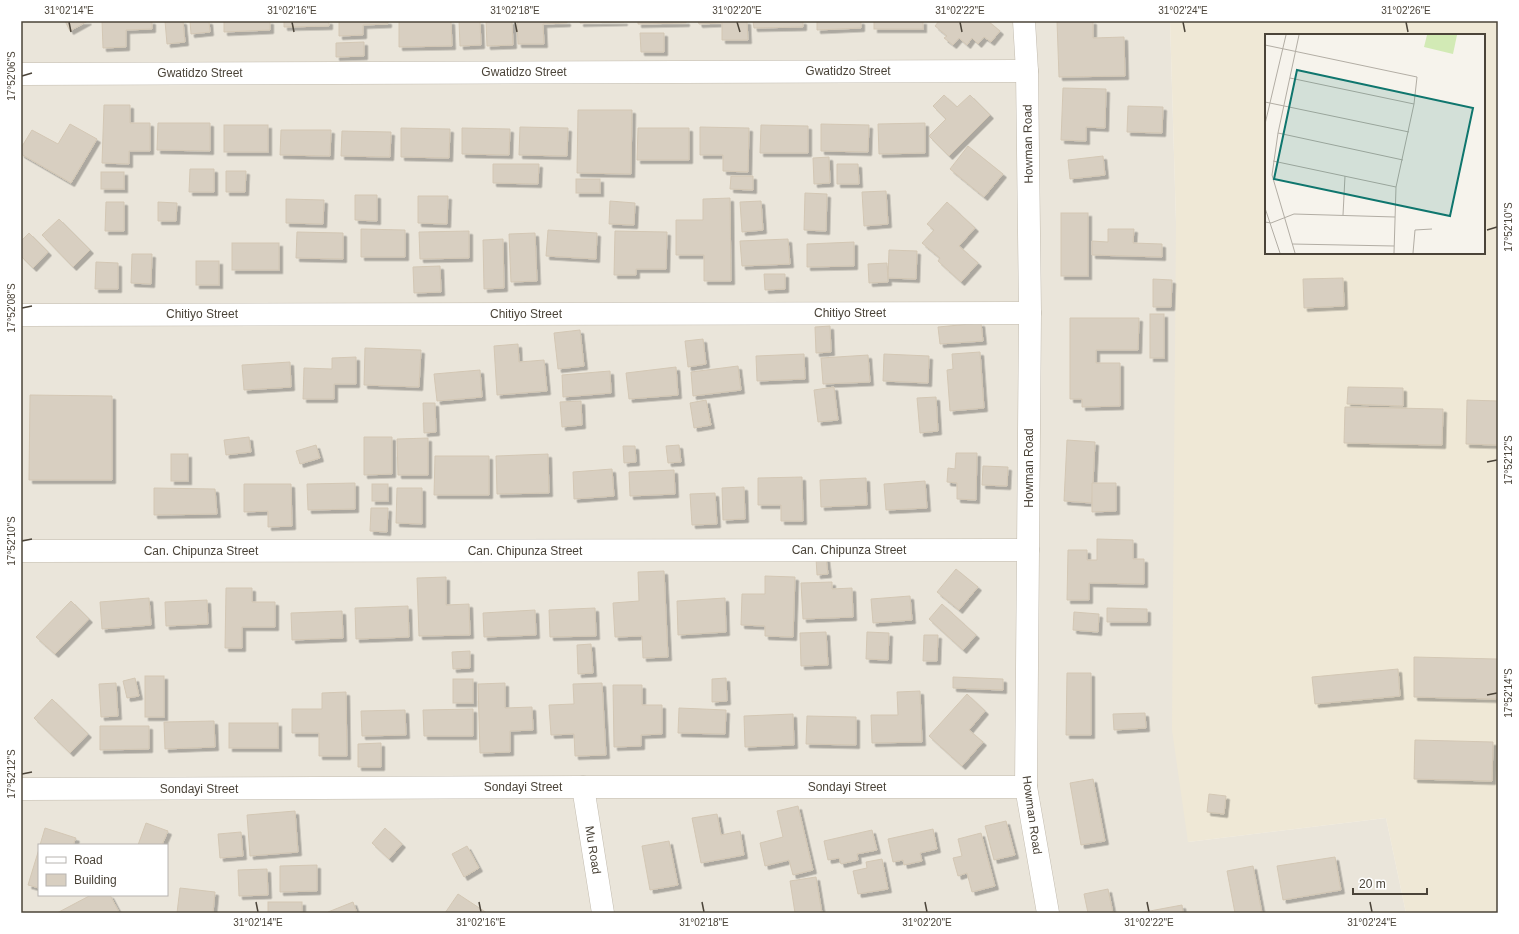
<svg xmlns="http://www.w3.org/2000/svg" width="1519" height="934" font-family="Arial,sans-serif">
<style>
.residential{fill:#eae5da;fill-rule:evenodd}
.education{fill:#efe8d6;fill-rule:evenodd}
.building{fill:#d8cfc1;stroke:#d3c7b4;filter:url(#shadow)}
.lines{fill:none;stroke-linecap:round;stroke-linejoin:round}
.street-casing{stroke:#c2bbae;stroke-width:23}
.street{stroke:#fff;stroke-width:22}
.ticks{fill:none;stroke:#4b4439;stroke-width:1.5}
.labels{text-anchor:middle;stroke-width:3;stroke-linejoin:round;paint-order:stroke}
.street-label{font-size:12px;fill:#4b4439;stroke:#fff}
.inset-road{fill:none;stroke:#b2ada4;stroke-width:1}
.view{fill:#0f766e;fill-opacity:0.15;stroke:#0f766e;stroke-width:2}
.inset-edge{fill:none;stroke:#4b4439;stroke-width:2}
.neatline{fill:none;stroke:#4b4439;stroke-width:1.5}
.ticks-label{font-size:10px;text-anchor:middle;fill:#4b4439}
</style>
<defs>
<filter id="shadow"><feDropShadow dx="3.5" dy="3.5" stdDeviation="0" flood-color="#0004"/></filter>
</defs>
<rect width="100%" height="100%" fill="#f6f3ec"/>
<!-- residential -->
<path class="residential" d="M21 21H1170L1176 222 1188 842 1386 818 1406 913H21ZM39 845H167V895H39Z"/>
<!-- education -->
<path class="education" d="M1170 21H1498V913H1406L1386 818 1188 842 1172 730 1176 222ZM1266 35H1484V253H1266Z"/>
<!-- building -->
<g class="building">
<polygon points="65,21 88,21 70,31"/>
<polygon points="102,21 152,21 152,29 126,30 126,47 103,48"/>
<polygon points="165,21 183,21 185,42 167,44"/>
<polygon points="190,21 209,21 210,32 191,34"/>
<polygon points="224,21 270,21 270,30 224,32"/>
<polygon points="284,21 329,21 329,26 284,27"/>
<polygon points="339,21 388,21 388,24 363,25 363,35 339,36"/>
<polygon points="399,21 451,21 452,46 399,47"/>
<polygon points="459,21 480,21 481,45 460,46"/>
<polygon points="486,21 512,21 513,45 487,46"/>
<polygon points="517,21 567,21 567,23 543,24 544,44 518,44"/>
<polygon points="580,21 624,21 624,22 580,23"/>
<polygon points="638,21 686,21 686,23 638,24"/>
<polygon points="698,21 747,21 748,40 722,40 722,23 699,24"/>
<polygon points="753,21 803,21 803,27 754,28"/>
<polygon points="817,21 861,21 861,28 817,30"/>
<rect x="874" y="21" width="49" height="8"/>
<polygon points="939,21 988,21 1000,31 991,42 984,37 978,44 972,38 967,45 959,38 953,45 944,38 947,36 935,26"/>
<polygon points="1057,21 1093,21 1093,38 1124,37 1125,76 1059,77"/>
<polygon points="640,33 664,33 664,52 641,52"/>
<polygon points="364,42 364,56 336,57 336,43"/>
<polygon points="1063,88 1106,89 1105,128 1086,127 1086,141 1061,140"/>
<polygon points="944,95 957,107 970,95 990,115 949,156 929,136 946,119 933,106"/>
<polygon points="104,105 130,105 130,123 150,123 150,151 129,151 129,164 102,163"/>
<polygon points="1128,106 1163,107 1162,133 1127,132"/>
<polygon points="578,110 632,110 631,174 577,173"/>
<polygon points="158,123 210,123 210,151 157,150"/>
<polygon points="925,123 925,153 879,154 878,124"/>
<polygon points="70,124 97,139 71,183 21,154 21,148 32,130 58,144"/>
<polygon points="821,124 869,125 868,152 821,151"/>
<rect x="224" y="125" width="44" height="27"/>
<polygon points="761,125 808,126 808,153 760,153"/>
<polygon points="520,127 568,128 567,156 519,155"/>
<polygon points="700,127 749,128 748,172 723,171 723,155 700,155"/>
<polygon points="401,128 450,129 449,158 401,157"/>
<polygon points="462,128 510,129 509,155 462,154"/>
<polygon points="638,128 689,128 689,160 637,160"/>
<polygon points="281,130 331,130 330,156 280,155"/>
<polygon points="342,131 391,132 390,157 341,156"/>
<polygon points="968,146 1003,174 984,197 950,169"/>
<polygon points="1103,156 1105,175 1070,179 1068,160"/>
<polygon points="829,157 830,183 814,184 813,158"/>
<polygon points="493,164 539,164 538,184 493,183"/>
<polygon points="837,164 858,164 859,184 837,184"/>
<polygon points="190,169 214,169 214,192 189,192"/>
<polygon points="226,171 246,171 245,192 226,192"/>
<rect x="101" y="172" width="23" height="17"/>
<polygon points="731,176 753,176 753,190 730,189"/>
<rect x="576" y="179" width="24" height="14"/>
<polygon points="886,191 888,224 864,226 862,192"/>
<polygon points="805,193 827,194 826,231 804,230"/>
<polygon points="355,195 377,195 377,221 355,220"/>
<polygon points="418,196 448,196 447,224 418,223"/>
<polygon points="730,198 731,281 704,281 704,255 676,255 676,220 703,220 703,199"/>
<polygon points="286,199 324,200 323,224 286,223"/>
<polygon points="610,201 635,203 634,225 609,224"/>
<polygon points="761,201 763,230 742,232 740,202"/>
<polygon points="106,202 124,202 124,231 105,231"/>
<polygon points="158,202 177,203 176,221 158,221"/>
<polygon points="947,202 975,228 959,246 978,263 961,282 938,261 940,258 922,243 934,230 927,224"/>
<rect x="1061" y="213" width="27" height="63"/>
<polygon points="59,219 90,250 73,267 42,235"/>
<polygon points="361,229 405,230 405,257 361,257"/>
<polygon points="1108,229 1134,229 1133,243 1162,244 1162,257 1092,255 1092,241 1108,242"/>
<polygon points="548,230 597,233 596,259 546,256"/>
<polygon points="469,231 469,258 420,259 419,232"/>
<polygon points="615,231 667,232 666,269 636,269 636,275 614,275"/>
<polygon points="297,232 343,233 343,259 296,258"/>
<polygon points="29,233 48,252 33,268 21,256 21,241"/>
<polygon points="535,233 537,281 511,282 509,234"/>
<polygon points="503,239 504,288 484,289 483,240"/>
<polygon points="788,239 790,264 742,266 740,241"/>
<polygon points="854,242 854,266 807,267 807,244"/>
<rect x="232" y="243" width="47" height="27"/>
<polygon points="889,250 917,251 916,279 888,278"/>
<polygon points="132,254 152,254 151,284 131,283"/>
<rect x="196" y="261" width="23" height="24"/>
<polygon points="96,262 118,263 118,289 95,289"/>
<polygon points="887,263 888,282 869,283 868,264"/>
<polygon points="440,266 441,292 414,293 413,267"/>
<polygon points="764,274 785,274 785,289 765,290"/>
<polygon points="1343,278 1344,306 1304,308 1303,279"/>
<polygon points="1153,279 1172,280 1171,307 1153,307"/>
<rect x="1150" y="314" width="14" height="44"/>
<polygon points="1070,318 1139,318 1138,350 1096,350 1096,363 1120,363 1120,406 1082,407 1082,399 1070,399"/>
<polygon points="981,323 983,341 940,344 938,327"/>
<polygon points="830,326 831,352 816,353 815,327"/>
<polygon points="580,330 584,366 558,369 554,333"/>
<polygon points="703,339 706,364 688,367 685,341"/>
<polygon points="518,344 519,362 544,360 547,391 497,395 494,346"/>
<polygon points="365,348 421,350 419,387 364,385"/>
<polygon points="980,352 984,408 950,411 947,370 953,369 952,354"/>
<polygon points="804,354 805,379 757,381 756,356"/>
<polygon points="884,354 929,356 928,383 883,381"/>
<polygon points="868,355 870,382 823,384 821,358"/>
<polygon points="356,357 356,384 334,384 334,399 303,399 304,368 332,369 332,358"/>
<polygon points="290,362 291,387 244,390 242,365"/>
<polygon points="738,366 741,390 693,396 691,372"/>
<polygon points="676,367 678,395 629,399 626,373"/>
<polygon points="480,370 482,397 437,401 434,374"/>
<polygon points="610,371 611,393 563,397 562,375"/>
<polygon points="834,387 838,420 818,422 814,390"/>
<polygon points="1348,387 1403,388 1403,406 1347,404"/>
<polygon points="30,395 112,396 112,480 29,480"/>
<polygon points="936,397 938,431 920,433 917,398"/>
<polygon points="706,400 711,425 694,428 690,403"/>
<polygon points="1467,400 1498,401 1498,445 1466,444"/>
<polygon points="581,401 582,425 562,427 560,402"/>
<polygon points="423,403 435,403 436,432 424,433"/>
<polygon points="1345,407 1443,409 1442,445 1344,443"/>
<polygon points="249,437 251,452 226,455 224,440"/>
<polygon points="364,437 392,437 392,474 364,475"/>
<polygon points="428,438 428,475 398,475 397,439"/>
<polygon points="1067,440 1095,442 1092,503 1064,501"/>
<polygon points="316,445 320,458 300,464 296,451"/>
<polygon points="679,445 681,462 668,463 666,446"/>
<polygon points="623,446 635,446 636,462 624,463"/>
<polygon points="956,453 977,453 976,500 957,499 957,483 947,482 948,468 955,469"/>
<rect x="171" y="454" width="17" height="27"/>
<polygon points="548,454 549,493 497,494 496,456"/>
<polygon points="435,456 489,456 489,495 434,495"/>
<polygon points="983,466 1008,467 1007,486 982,485"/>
<polygon points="612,469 614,496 574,499 573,472"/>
<polygon points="674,470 675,494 630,496 629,472"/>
<polygon points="802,477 803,521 781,521 781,505 758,505 758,478"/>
<polygon points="866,478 867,505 821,507 820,480"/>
<polygon points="925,481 927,508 886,510 884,484"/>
<polygon points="355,483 355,509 308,510 307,484"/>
<polygon points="1092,483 1116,483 1116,511 1092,512"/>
<polygon points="244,484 291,484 292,526 268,527 268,511 244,512"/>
<rect x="372" y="484" width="16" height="17"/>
<polygon points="744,487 745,519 723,520 722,488"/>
<polygon points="154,488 215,489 217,514 154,515"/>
<polygon points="397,488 422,488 422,524 396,523"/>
<polygon points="715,493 717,524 692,525 690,494"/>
<polygon points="371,508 388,508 387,532 370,531"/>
<polygon points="1097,539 1133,540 1133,559 1144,559 1144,584 1089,583 1089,600 1067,600 1068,550 1087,550 1087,560 1097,560"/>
<polygon points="816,558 826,558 828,574 817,575"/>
<polygon points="956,569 978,587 959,610 937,592"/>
<polygon points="664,571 668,657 643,658 642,636 615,637 613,603 639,601 638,572"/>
<polygon points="765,576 795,577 793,637 765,636 765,626 741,625 742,594 765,594"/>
<polygon points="446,577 446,605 469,604 470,635 419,636 417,578"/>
<polygon points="832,582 832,589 852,588 853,617 803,619 801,583"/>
<polygon points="226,588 252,588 252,602 275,602 275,627 242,627 242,648 225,648"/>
<polygon points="910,596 912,620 873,623 871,599"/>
<polygon points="149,598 151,625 102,629 100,602"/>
<polygon points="725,598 726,632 678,635 677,601"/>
<polygon points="207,600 208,624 166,626 165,602"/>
<polygon points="71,601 89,619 55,654 36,637"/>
<polygon points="942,604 976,635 963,650 929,619"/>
<polygon points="408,606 409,637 356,639 355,608"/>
<polygon points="595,608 596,636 550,637 549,610"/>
<polygon points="1107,608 1147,609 1147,622 1107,622"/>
<polygon points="535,610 536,635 484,637 483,613"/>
<polygon points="342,611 343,638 292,640 291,613"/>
<polygon points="1074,612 1099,614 1098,632 1073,630"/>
<polygon points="826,632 828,665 801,666 800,633"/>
<polygon points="867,632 889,633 888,660 866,659"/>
<polygon points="924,635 938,635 937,661 923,661"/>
<polygon points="591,644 593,673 578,674 577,645"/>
<polygon points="470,651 470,668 453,669 452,652"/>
<polygon points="1414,657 1497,659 1496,699 1414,697"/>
<polygon points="1398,669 1400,696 1315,704 1312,677"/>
<polygon points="1067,673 1091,673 1091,735 1066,735"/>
<rect x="145" y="676" width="19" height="41"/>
<polygon points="953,677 1003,679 1003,690 953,688"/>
<polygon points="135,678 139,696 127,698 123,681"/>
<polygon points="726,678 727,701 712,702 712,679"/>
<rect x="453" y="679" width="20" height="24"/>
<polygon points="116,683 118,716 101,717 99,684"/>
<polygon points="505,683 505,708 532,707 533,730 510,731 510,752 480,753 478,684"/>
<polygon points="602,683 606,755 575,756 574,734 551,735 549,705 574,704 573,684"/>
<polygon points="613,685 642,685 642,705 662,705 662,734 641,735 641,746 614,747"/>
<polygon points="920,691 922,742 872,743 871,715 898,715 897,692"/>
<polygon points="346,692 347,756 319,756 319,733 292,733 292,709 322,709 322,693"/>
<polygon points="967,694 985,711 969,730 983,742 962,766 929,736"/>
<polygon points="52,699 88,734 70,753 34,718"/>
<polygon points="679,708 726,710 725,734 678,733"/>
<polygon points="473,709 473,736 424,736 423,710"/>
<polygon points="405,710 406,735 362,736 361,711"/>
<polygon points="1145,713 1146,728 1114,730 1113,714"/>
<polygon points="793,714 794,745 745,747 744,716"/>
<polygon points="807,716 856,717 856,745 806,744"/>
<polygon points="214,721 215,747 165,749 164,722"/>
<rect x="229" y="723" width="49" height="25"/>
<polygon points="100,726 149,726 149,749 100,750"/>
<polygon points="1415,740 1493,742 1492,781 1414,779"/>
<polygon points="381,743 381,767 358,767 358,744"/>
<polygon points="1093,779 1105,841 1081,845 1070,783"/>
<polygon points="1209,794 1226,796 1224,814 1207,812"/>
<polygon points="798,806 813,870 793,875 789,860 765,866 760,843 783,837 777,811"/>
<polygon points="295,811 298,852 250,856 247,815"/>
<polygon points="717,814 721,835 740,831 744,855 701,863 692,818"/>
<polygon points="1006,821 1015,855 994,860 985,826"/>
<polygon points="146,823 168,831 162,845 138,845"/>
<polygon points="45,828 76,838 73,845 40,845"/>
<polygon points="385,828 402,844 389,859 372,843"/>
<polygon points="933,829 937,849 920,853 922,861 904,865 903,860 893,862 888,839"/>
<polygon points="872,830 877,850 857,854 858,860 841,864 839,858 828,860 824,841"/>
<polygon points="241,832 243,856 220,858 218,834"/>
<polygon points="981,833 995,886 972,892 967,873 958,876 953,858 962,856 958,839"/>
<polygon points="669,841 678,885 650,890 642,846"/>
<polygon points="467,846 479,868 464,877 452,854"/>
<polygon points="39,849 39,888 28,885"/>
<polygon points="1335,857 1341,890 1283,900 1277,866"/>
<polygon points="882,859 888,889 858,894 853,871 867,868 866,862"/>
<polygon points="317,865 317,891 280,892 280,866"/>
<polygon points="1253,866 1262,913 1235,913 1227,871"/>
<polygon points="267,869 268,895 239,896 238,870"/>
<polygon points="816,877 822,913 795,913 790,881"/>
<polygon points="180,888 215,892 213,913 177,913"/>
<polygon points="1108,889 1113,913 1088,913 1084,894"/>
<polygon points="458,894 487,913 445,913"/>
<polygon points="91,895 110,895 119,912 117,913 57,913"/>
<rect x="268" y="902" width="34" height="11"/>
<polygon points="353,902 357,913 328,913 328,912"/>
<polygon points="1182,905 1183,913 1139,913"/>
</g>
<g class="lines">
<defs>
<g id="street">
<polyline points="1024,21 1027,71 1030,313 1026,787 1048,913"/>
<polyline points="21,74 1027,71"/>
<polyline points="21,315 1030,313"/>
<polyline points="21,551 1028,550"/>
<polyline points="583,787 603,913"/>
<polyline points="21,789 583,787 1026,787"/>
</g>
</defs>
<!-- street casing -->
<use href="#street" class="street-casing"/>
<!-- street -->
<use href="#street" class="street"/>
</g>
<!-- ticks -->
<path class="ticks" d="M69 22 71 32M292 22 294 32M515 22 517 32M737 22 740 32M960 22 962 32M1183 22 1185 32M1406 22 1408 32M22 76 32 73M1487 230 1497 227M22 308 32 306M1487 462 1497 460M22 541 32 539M1487 695 1497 693M22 774 32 772M256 902 258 912M479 902 481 912M702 902 704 912M925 902 927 912M1147 902 1149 912M1370 902 1372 912"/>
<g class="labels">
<!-- street labels -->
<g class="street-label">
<text x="848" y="75">Gwatidzo Street</text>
<text x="524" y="76">Gwatidzo Street</text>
<text x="200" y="77">Gwatidzo Street</text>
<text transform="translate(1028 144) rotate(-91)" y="4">Howman Road</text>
<text x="850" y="317">Chitiyo Street</text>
<text x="202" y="318">Chitiyo Street</text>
<text x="526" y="318">Chitiyo Street</text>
<text transform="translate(1029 468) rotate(-90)" y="4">Howman Road</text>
<text x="849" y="554">Can. Chipunza Street</text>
<text x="201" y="555">Can. Chipunza Street</text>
<text x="525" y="555">Can. Chipunza Street</text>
<text x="523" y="791">Sondayi Street</text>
<text x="847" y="791">Sondayi Street</text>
<text x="199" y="793">Sondayi Street</text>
<text transform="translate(1032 815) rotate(82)" y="4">Howman Road</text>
<text transform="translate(593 850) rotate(81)" y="4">Mu Road</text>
</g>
</g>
<!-- overview -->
<g transform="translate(1265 34)">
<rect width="220" height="220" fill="#f6f3ec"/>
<path d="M162 1H192L188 20 159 13Z" fill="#d2eab5"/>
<path class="inset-road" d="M0 11 152 43 149 70 131 153 129 219M25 44 149 70M0 68 144 98M0 90 21 1M13 99 138 126M8 127 131 153M0 174 15 219M78 181 80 142M0 188 6 189 29 180 130 183M27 210 129 212M30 219 7 141 13 99 34 1M148 219 150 196 167 195"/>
<path class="view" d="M32 36 208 74 185 182 9 145Z"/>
<rect width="220" height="220" class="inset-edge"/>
</g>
<!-- border -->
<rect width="1519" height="934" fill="none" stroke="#ffffff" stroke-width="44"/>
<!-- legend -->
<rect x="38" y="844" width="130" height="52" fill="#ffffff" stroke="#b7b4b0"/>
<rect x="46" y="857" width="20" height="6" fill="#ffffff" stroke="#b7b4b0"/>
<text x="74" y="864" font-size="12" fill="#4b4439">Road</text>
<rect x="46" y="874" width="20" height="12" fill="#d8cfc1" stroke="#b7b4b0"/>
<text x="74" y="884" font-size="12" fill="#4b4439">Building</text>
<!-- scale -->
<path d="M1353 888v6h74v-6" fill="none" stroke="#4b4439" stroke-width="2"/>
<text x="1359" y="888" font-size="12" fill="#4b4439" stroke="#ffffff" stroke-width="3" paint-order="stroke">20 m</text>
<rect x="22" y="22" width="1475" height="890" class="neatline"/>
<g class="ticks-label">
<text x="69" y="14">31°02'14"E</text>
<text x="292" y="14">31°02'16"E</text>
<text x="515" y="14">31°02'18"E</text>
<text x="737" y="14">31°02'20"E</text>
<text x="960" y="14">31°02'22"E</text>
<text x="1183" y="14">31°02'24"E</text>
<text x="1406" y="14">31°02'26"E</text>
<text transform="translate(11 76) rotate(-90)" y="4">17°52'06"S</text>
<text transform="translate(1508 227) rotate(-90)" y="4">17°52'10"S</text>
<text transform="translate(11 308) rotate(-90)" y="4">17°52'08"S</text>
<text transform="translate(1508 460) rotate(-90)" y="4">17°52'12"S</text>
<text transform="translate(11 541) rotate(-90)" y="4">17°52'10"S</text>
<text transform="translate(1508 693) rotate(-90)" y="4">17°52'14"S</text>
<text transform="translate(11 774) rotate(-90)" y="4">17°52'12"S</text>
<text x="258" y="926">31°02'14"E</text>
<text x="481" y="926">31°02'16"E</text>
<text x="704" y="926">31°02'18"E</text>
<text x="927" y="926">31°02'20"E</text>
<text x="1149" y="926">31°02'22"E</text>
<text x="1372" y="926">31°02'24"E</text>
</g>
</svg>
